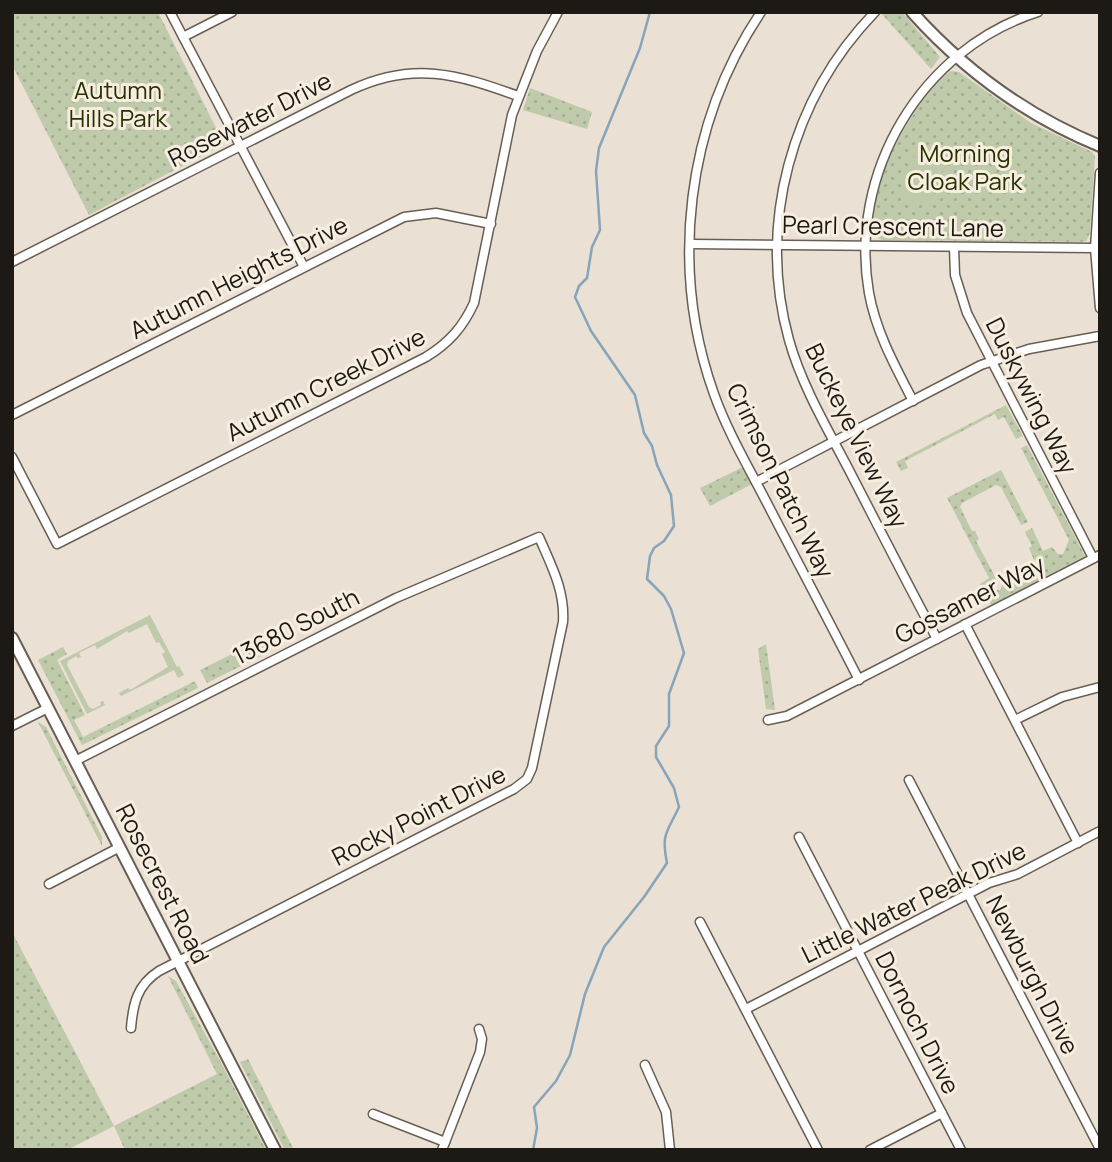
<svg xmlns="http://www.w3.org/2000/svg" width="1112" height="1162" font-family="Manrope,sans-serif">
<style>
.grass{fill:url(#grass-dots)}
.garden{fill:#becaaa}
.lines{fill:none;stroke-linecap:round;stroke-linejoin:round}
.stream{stroke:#86a4ba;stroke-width:2.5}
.street-casing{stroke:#675f54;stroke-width:11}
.secondary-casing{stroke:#675f54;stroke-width:14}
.street{stroke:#fff;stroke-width:8}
.secondary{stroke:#fff;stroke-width:10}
.labels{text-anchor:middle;stroke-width:6;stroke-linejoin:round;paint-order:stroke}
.park-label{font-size:24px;fill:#263300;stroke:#f7eee0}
.street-label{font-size:24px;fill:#1d1a16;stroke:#f7eee0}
</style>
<defs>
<pattern id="grass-dots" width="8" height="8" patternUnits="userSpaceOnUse" patternTransform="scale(1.75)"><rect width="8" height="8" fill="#becaaa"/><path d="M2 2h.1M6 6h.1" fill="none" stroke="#a3ad92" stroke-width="1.8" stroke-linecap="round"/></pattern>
</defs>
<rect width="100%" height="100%" fill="#eae0d3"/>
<!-- grass -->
<g class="grass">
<polygon points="12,12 158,12 224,144 89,215 12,65"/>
<polygon points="880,12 902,12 940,57 931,69"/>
<path d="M951 71 959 72 1031 123 1092 152 1095 156 1090 233 1086 241 1079 242 882 240 873 235C864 189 915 98 951 71Z"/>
<polygon points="530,88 592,112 587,129 523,110"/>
<polygon points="1006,405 1023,436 1016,439 1004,417 998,420 995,414 905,461 908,468 901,471 896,462"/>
<polygon points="1027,445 1085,556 991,605 980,584 989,578 947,498 1001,470 1028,522 1021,525 1001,487 996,485 962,503 960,507 972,531 975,531 979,539 976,541 996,578 992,583 996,590 1000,590 1005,578 1030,565 1041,568 1045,566 1041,559 1034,560 1029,548 1032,546 1025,532 1032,528 1043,551 1052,547 1058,554 1063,554 1069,540 1021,448"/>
<polygon points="743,467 752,484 710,506 700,488"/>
<polygon points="264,638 271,651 207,683 200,670"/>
<polygon points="766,644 775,710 766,709 758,649"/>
<polygon points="63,647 67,654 57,660 85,715 74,720 83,737 195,681 198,688 82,745 38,660"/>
<polygon points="38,722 46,727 102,837 102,846"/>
<polygon points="12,932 114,1126 217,1074 168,976 176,981 225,1070 266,1150 125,1150 114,1126 67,1150 12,1150"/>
<polygon points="248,1059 294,1150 285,1150 240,1062"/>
</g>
<!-- garden -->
<g class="garden">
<polygon points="912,156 944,167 937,185 906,174"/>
<polygon points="904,178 936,189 929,208 898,197"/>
<polygon points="150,615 177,667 179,666 184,675 178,678 174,670 121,696 119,693 128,688 130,690 168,667 162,654 165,652 159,642 156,643 147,624 129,633 127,631 97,649 95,645 79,653 81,657 78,658 76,656 68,661 67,665 89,707 93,709 101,705 100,702 103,701 105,705 87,714 60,661"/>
</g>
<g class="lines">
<!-- stream -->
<path class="stream" d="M533 1150 537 1128 534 1107 556 1081 570 1055 585 994 604 947 644 897 667 863C661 833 667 833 679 807L674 788 656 757V746L669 726V694L684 653 671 609 664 596 647 579 650 556 654 548 664 541 674 526 671 495 657 465 652 446 644 433 635 395 591 331 575 297 579 286 587 278 592 247 600 230 596 171 599 148 640 48 650 12"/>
<defs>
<g id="street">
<polyline points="170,12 304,267"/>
<path d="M761 12C686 124 669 268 714 394 728 433 749 468 768 505 798 563 829 621 859 680"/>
<path d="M875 12C791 99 757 224 789 340 802 386 827 428 849 470 878 526 907 583 937 639"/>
<polyline points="183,37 232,12"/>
<polyline points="1100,173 1095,248 1100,308"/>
<polyline points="690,244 1095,248"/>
<polyline points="954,247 955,275 967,313 1093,558"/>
<path d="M12 262 351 90C413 61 457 74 518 96"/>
<path d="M913 401C895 366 876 332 869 293 848 173 921 49 1038 12"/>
<polyline points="12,415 404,217 436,213 491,224"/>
<path d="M12 457 57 544 426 357C449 343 463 327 474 303L512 115 537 51 558 12"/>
<polyline points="756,482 981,365 1029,349 1100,336"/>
<polyline points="965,624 1078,843"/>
<polyline points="768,720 787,716 1100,555"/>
<polyline points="1015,720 1062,697 1100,687"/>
<polyline points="12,726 48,708"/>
<path d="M75 761 396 598 539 537C551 565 565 590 563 622L532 768 527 779 514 789 159 971C137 985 133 1004 131 1028"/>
<polyline points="909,780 1100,1149"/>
<polyline points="799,837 961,1150"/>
<polyline points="49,884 120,847"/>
<polyline points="700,922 818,1150"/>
<polyline points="746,1009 989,883 1018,874 1100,831"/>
<polyline points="645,1065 666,1112 670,1150"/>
<polyline points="373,1114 445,1142"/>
<polyline points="442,1150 480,1052 482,1039 479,1029"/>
<polyline points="870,1150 942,1113"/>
</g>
<g id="secondary">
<path d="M912 12C964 70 1027 116 1100 146"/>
<polyline points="12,638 275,1150"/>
</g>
</defs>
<!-- street casing -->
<use href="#street" class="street-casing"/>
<!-- secondary casing -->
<use href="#secondary" class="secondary-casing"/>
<!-- street -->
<use href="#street" class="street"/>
<!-- secondary -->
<use href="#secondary" class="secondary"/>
</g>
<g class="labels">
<!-- park labels -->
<g class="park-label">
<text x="118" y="99">Autumn<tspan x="118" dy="28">Hills Park</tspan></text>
<text x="965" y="162">Morning<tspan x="965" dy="28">Cloak Park</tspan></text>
</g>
<!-- street labels -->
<g class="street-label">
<text transform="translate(250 120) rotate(-27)" y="8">Rosewater Drive</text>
<text transform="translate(893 227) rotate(1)" y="8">Pearl Crescent Lane</text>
<text transform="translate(239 278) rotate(-27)" y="8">Autumn Heights Drive</text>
<text transform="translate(326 385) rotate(-27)" y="8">Autumn Creek Drive</text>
<text transform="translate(1031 396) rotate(63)" y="8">Duskywing Way</text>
<text transform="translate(856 436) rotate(64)" y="8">Buckeye View Way</text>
<text transform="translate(780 481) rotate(64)" y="8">Crimson Patch Way</text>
<text transform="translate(970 600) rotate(-27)" y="8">Gossamer Way</text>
<text transform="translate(296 627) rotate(-27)" y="8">13680 South</text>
<text transform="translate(419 816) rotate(-27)" y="8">Rocky Point Drive</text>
<text transform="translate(162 884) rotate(63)" y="8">Rosecrest Road</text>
<text transform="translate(914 903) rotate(-26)" y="8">Little Water Peak Drive</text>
<text transform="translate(1032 975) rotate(63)" y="8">Newburgh Drive</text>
<text transform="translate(917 1023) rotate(63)" y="8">Dornoch Drive</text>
</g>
</g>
<!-- border -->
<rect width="1112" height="1162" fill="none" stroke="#1d1a16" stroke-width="28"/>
</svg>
